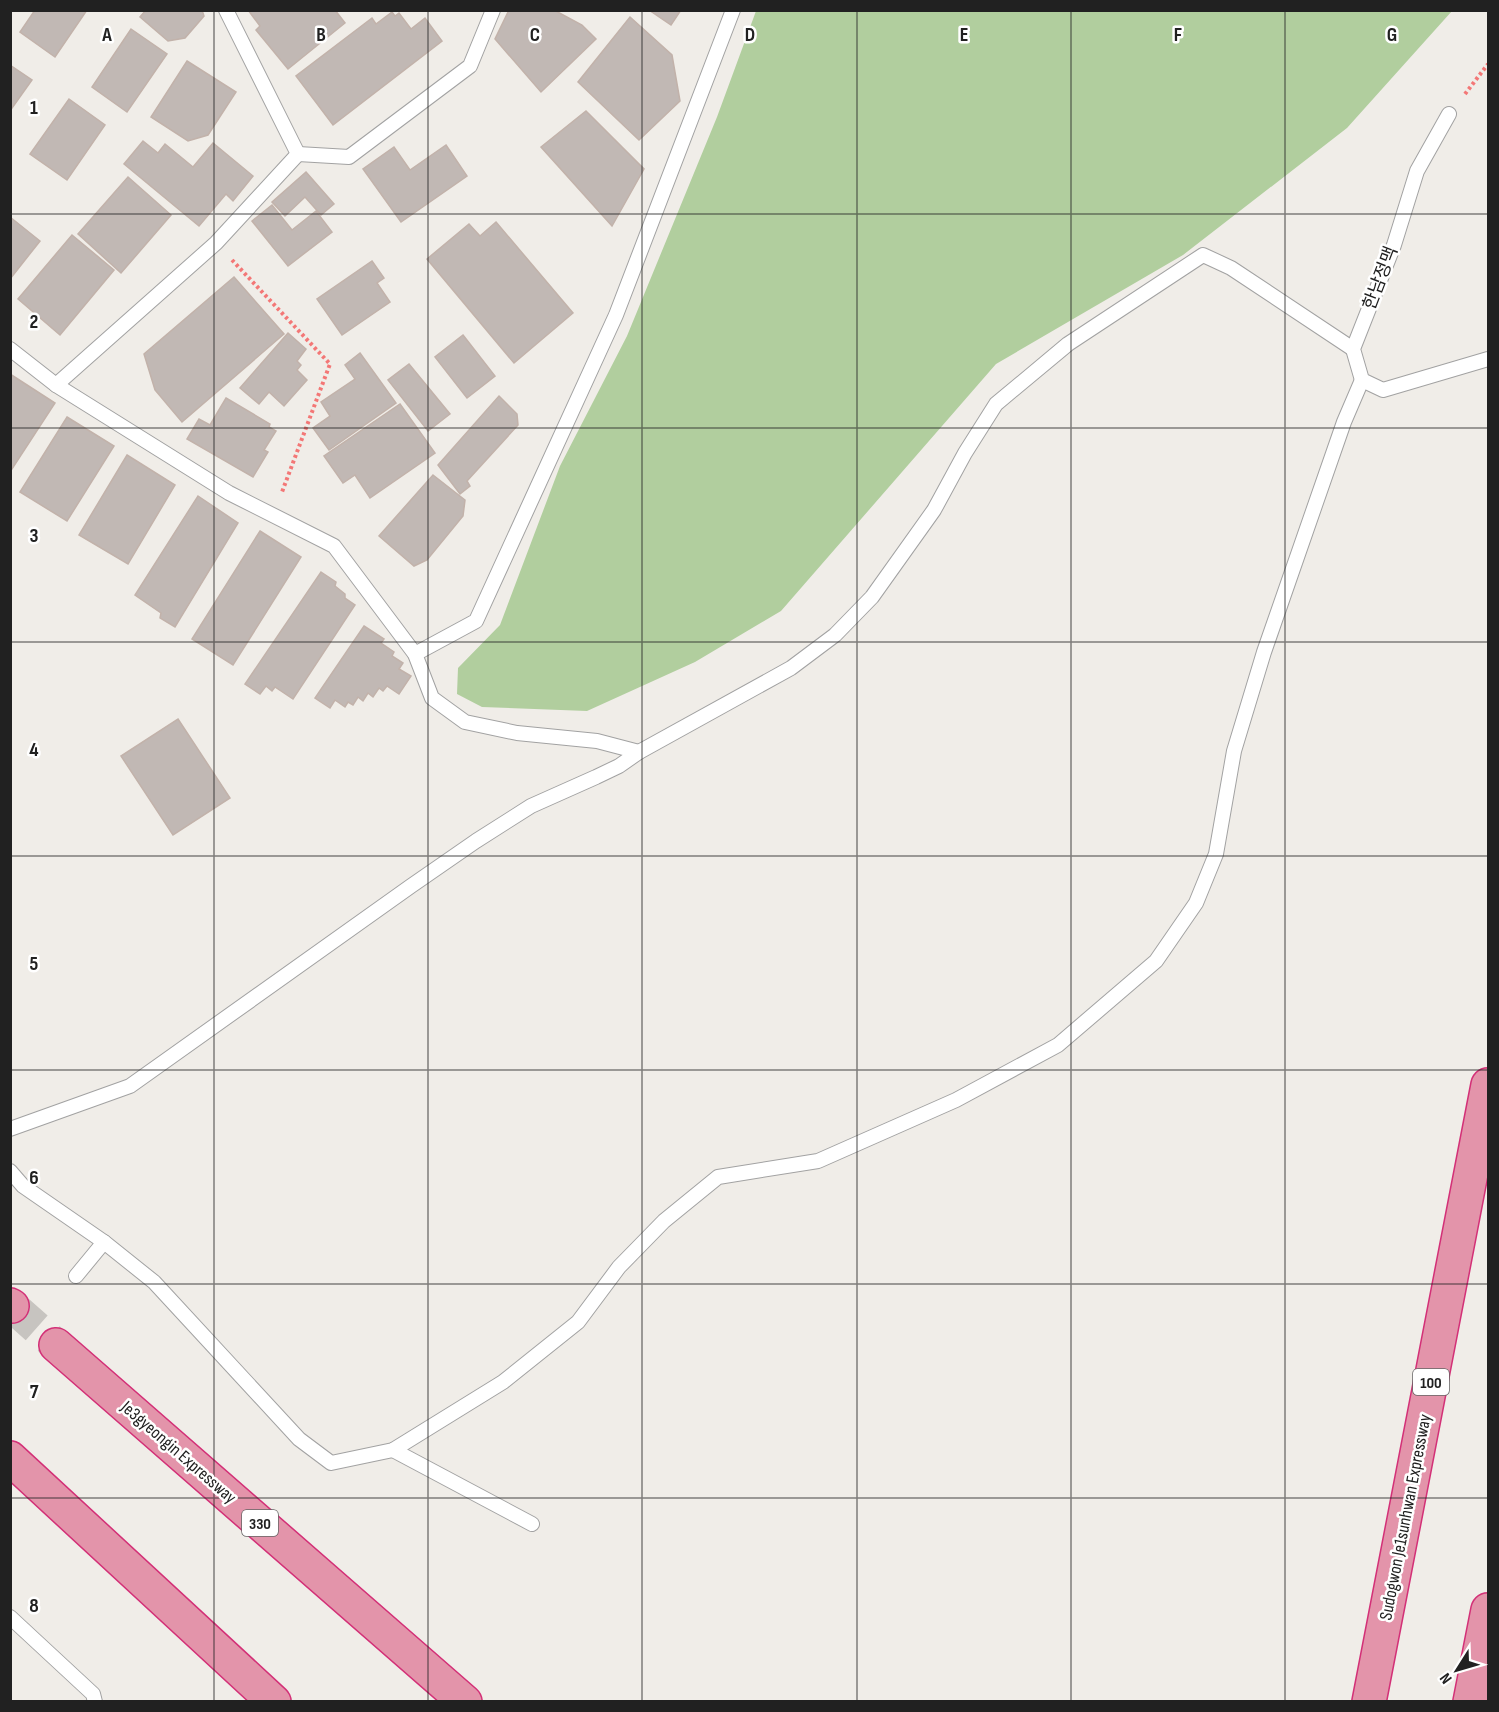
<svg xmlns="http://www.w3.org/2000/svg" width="1499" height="1712" font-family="'Sofia Sans Condensed','Noto Sans KR',sans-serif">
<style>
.forest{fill:#b1ce9e}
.building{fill:#c1b8b4;stroke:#c2b2aa;stroke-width:1.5}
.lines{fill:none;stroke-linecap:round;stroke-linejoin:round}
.highway-tunnel{stroke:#c7c4c0;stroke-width:33;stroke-dasharray:33 16;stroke-linecap:butt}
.lane-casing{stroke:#a2a2a2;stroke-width:16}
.highway-casing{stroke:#d33077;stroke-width:36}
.path{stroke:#f37776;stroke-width:4;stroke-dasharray:3 3;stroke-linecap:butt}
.lane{stroke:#fff;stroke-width:14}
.highway{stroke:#e394aa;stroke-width:33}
.grid{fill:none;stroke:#212121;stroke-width:1.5;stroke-opacity:0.55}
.labels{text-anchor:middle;stroke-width:5;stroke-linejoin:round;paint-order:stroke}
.shield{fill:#fff;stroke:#646464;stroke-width:1.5}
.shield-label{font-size:16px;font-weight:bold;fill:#212121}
.street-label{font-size:18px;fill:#212121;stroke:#fff}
.grid-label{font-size:20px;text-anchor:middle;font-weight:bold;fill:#212121;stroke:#fff;stroke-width:5;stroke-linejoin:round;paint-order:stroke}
</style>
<rect width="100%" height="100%" fill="#f0ede8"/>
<!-- forest -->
<polygon class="forest" points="756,11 1452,11 1347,128 1183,255 996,364 781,611 695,662 587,711 482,707 457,694 458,668 500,625 560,466 627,336 717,117"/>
<!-- building -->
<g class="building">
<polygon points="35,10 87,10 55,57 20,32"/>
<polygon points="146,10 202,10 204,16 185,38 168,41 140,17"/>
<polygon points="248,10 335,10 345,23 288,69 256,30 260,26"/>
<polygon points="509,10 554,10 582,25 596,39 541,92 495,39"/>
<polygon points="649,10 681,10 671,25"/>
<polygon points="392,12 395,16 399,13 411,29 425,18 442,41 333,125 296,76 372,18 376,24"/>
<polygon points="630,17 672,55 680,101 639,140 578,82"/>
<polygon points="131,29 167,54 127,112 92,87"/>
<polygon points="187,61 236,92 208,135 188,141 151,117"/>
<polygon points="10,65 32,80 10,111"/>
<polygon points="69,99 105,125 67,180 30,154"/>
<polygon points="586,111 644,169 612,226 541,147"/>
<polygon points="143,141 158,153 165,144 193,167 213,143 253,176 233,201 226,194 199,226 124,164"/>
<polygon points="446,145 467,176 401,222 363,169 394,147 410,170"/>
<polygon points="306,172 334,204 321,215 305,197 285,216 272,202"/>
<polygon points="128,177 171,215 121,273 78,234"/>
<polygon points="272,205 292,230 316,211 332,232 288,266 252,221"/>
<polygon points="10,217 40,241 10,279"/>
<polygon points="496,222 573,313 514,363 427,259 469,224 480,236"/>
<polygon points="72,235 114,270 60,335 18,299"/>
<polygon points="372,261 384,278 377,283 390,302 342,335 317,299"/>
<polygon points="234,277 284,334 182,422 155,390 144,354"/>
<polygon points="288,333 306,349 297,361 301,365 297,370 307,380 284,406 269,392 259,404 240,388"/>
<polygon points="463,335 495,376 467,398 435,357"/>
<polygon points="360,353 396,403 329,450 313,428 330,416 321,402 355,379 345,365"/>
<polygon points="409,364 450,414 428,431 388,380"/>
<polygon points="10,374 55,403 10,472"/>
<polygon points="499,396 517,414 518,425 467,481 470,486 460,494 438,465"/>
<polygon points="226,398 270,424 269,427 276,431 264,450 268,452 253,477 187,439 199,419 210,425"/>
<polygon points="400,404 435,453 370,498 355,475 343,483 324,456"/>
<polygon points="67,417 114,446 67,521 20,492"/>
<polygon points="127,455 175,485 128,564 79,535"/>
<polygon points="433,475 465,500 463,516 427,560 414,566 379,536"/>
<polygon points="198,496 238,523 175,627 160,618 161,613 135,595"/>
<polygon points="260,531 301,557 233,665 192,639"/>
<polygon points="321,572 336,582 335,586 345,594 345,598 355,605 293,699 275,687 272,691 266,686 260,694 245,684"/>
<polygon points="364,626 384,639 381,643 394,652 392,656 403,663 399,669 411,676 399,694 387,686 383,691 379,688 373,697 368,693 363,701 358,697 353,705 348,702 345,707 335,700 330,708 315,698"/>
<polygon points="178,719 230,798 173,835 121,756"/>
</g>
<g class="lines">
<!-- highway-tunnel -->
<polyline class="highway-tunnel" points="12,1306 56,1345"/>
<defs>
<g id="lane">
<polyline points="1449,114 1417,171 1394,245 1353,349 1362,380 1383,390 1488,359"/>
<polyline points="298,154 349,157 470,66 493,10"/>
<polyline points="10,349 56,385 229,493 334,546 415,654 432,698 465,722 517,733 597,741 639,752 619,766 596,777 531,806 476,841 411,886 130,1086 10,1129"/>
<polyline points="56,385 216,243 298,154 226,10"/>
<polyline points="415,654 476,621 616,315 733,10"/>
<polyline points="639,752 791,668 835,635 872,597 934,510 965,453 996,404 1068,344 1203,255 1231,268 1353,349"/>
<polyline points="10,1171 23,1186 104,1242 154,1282 299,1439 331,1463 393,1450 503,1382 578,1322 619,1267 664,1221 718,1177 818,1161 956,1100 1058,1045 1156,961 1196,903 1216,854 1234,751 1264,652 1344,422 1362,380"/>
<polyline points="76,1276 104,1242"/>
<polyline points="393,1450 532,1524"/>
<polyline points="10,1617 93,1694 95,1702"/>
</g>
<g id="highway">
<polyline points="10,1305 12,1306"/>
<polyline points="56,1345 465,1702"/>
<polyline points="10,1458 274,1702"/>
<polyline points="1369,1702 1488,1085"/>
<polyline points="1470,1702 1488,1610"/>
</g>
</defs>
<!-- lane casing -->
<use href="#lane" class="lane-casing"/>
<!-- highway casing -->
<use href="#highway" class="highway-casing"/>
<!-- path -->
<g class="path">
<polyline points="1465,94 1488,64"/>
<polyline points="232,260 330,364 282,492"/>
</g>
<!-- lane -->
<use href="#lane" class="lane"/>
<!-- highway -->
<use href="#highway" class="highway"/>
</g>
<!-- grid -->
<path class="grid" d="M214 10V1702M428 10V1702M642 10V1702M857 10V1702M1071 10V1702M1285 10V1702M10 214H1488M10 428H1488M10 642H1488M10 856H1488M10 1070H1488M10 1284H1488M10 1498H1488"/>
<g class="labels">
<!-- shield labels -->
<g class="shield">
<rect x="1413" y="1369" width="36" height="26" rx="4.5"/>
<rect x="242" y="1510" width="36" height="26" rx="4.5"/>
</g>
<g class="shield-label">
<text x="1431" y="1388">100</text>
<text x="260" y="1529">330</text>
</g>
<!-- street labels -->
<g class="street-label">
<text transform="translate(1380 278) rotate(-69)" y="6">한남정맥</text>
<text transform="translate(179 1452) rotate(41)" y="6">Je3gyeongin Expressway</text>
<text transform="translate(1405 1517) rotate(-79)" y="6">Sudogwon Je1sunhwan Expressway</text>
</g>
</g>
<g class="grid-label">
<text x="107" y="41">A</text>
<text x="321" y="41">B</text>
<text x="535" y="41">C</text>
<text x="750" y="41">D</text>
<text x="964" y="41">E</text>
<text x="1178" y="41">F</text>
<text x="1392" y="41">G</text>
<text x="34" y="114">1</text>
<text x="34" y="328">2</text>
<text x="34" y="542">3</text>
<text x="34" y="756">4</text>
<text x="34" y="970">5</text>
<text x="34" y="1184">6</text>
<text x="34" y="1398">7</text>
<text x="34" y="1612">8</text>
</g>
<!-- border -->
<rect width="1499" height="1712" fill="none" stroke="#212121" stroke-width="24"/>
<!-- north arrow -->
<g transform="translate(1457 1670) rotate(233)" stroke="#ffffff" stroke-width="4.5" paint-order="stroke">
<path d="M0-4.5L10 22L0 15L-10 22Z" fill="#212121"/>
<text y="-9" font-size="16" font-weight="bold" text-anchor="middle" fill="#212121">N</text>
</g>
</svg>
